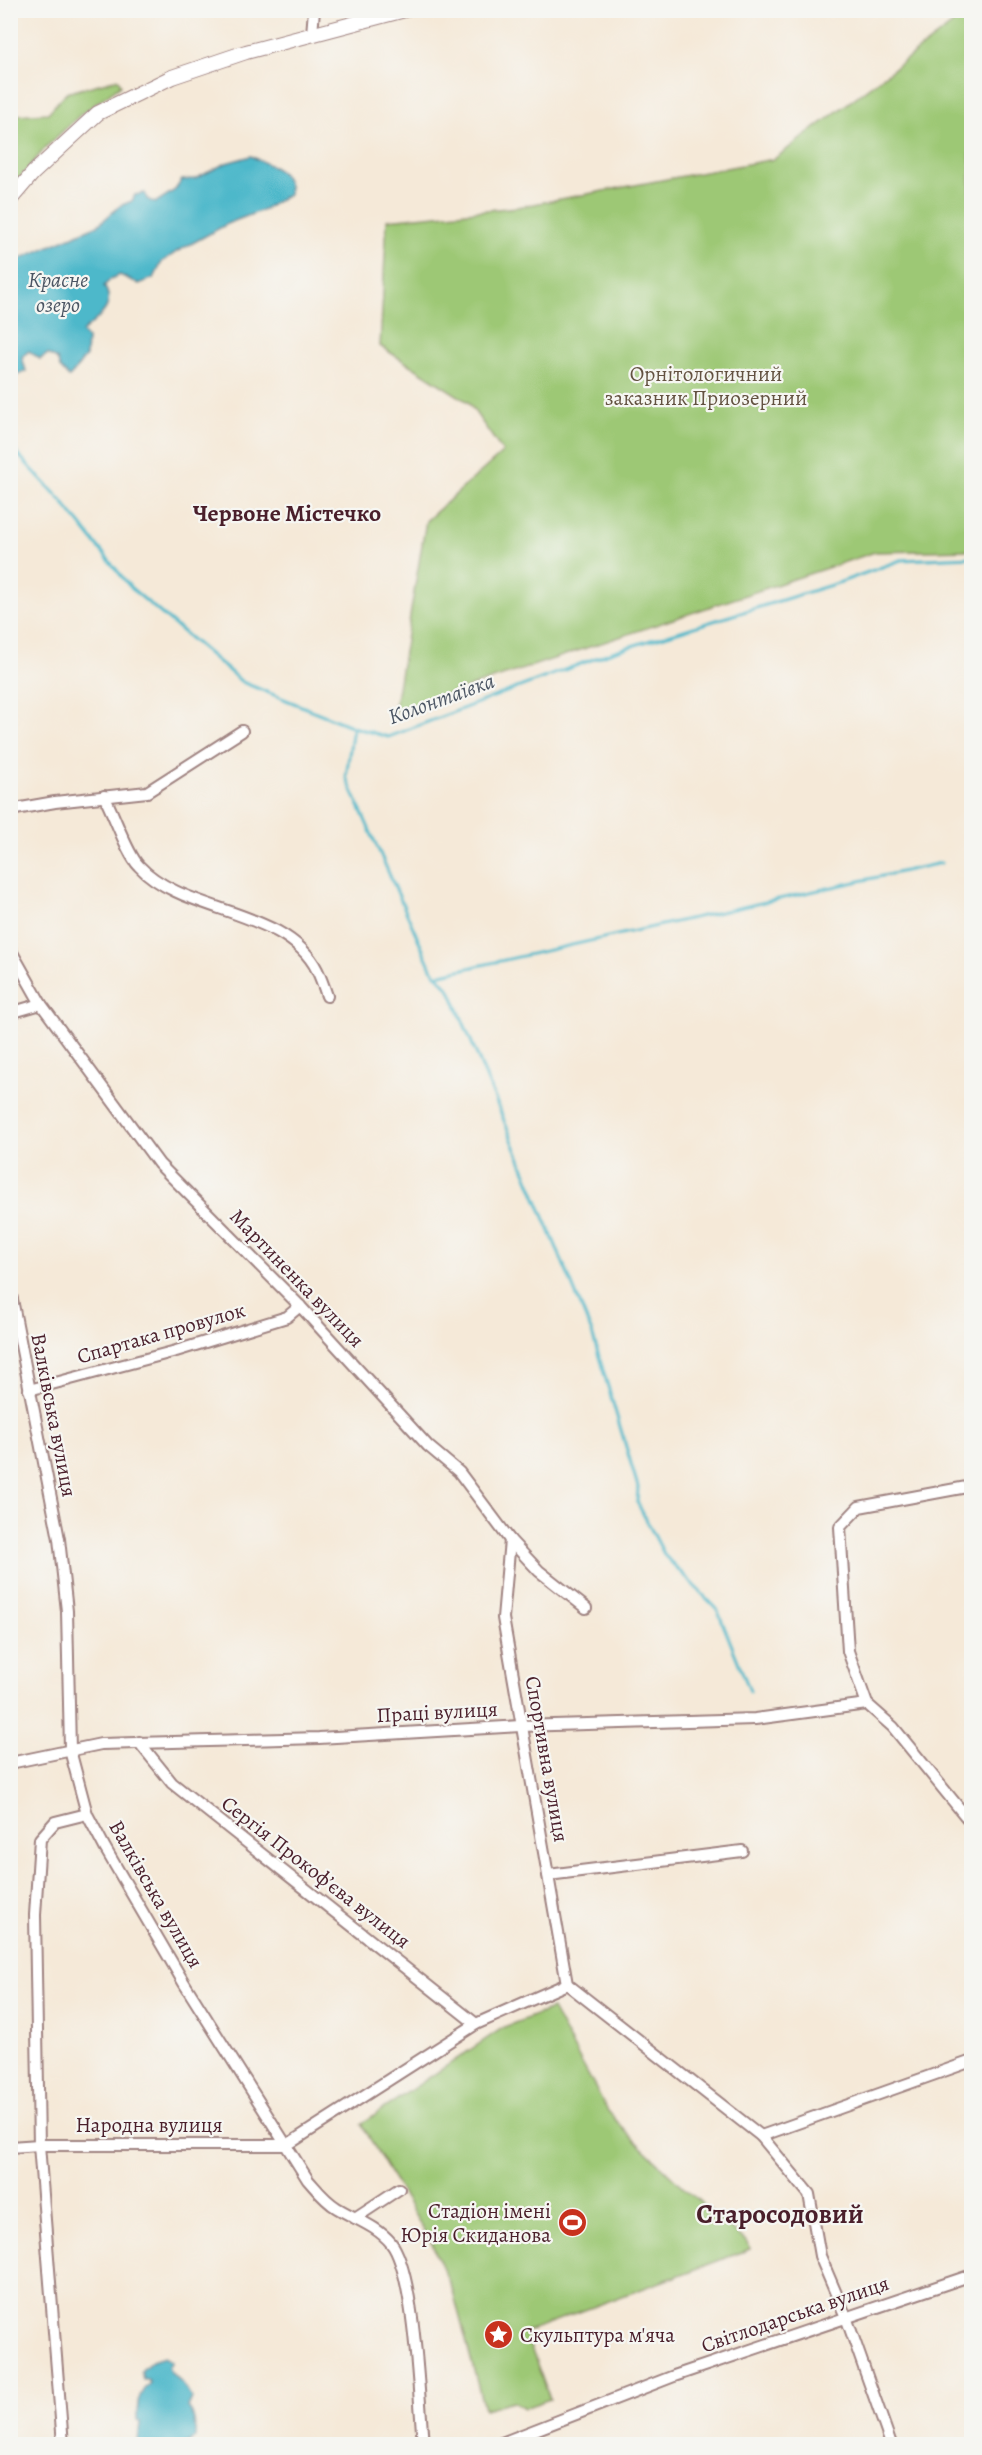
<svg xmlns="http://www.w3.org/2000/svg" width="982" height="2455" font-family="Alegreya,serif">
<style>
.green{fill:#9dc875;stroke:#747450;stroke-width:1.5}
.water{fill:#4db8ca;stroke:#4c6c7a;stroke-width:1.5}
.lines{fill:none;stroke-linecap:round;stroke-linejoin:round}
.stream{stroke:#4db8ca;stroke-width:3}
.minor-casing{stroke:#a08482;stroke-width:14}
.secondary-casing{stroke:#a08482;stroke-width:16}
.minor{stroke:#fff;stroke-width:10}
.secondary{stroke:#fff;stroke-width:14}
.labels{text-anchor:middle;stroke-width:4.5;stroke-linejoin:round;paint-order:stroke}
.park-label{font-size:21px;fill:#635241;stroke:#f6f6f2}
.street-label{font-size:21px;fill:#4a1f2b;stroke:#f6f6f2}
.poi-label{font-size:21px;fill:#4a1f2b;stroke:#f6f6f2;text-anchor:end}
.water-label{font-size:22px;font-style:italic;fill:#4b5563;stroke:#f6f6f2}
.quarter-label{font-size:24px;font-weight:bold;fill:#4a1f2b;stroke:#f6f6f2}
.district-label{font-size:27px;font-weight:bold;fill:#4a1f2b;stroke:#f6f6f2}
</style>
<rect width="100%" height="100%" fill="#f6f6f2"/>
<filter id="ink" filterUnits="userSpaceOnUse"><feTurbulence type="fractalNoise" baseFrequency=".0167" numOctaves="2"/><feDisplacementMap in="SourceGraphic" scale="12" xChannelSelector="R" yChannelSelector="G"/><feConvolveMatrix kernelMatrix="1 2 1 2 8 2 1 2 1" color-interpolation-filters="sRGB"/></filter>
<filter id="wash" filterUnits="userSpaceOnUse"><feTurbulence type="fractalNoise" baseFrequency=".008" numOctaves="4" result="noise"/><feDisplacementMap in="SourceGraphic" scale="24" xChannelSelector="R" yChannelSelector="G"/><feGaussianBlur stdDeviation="1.35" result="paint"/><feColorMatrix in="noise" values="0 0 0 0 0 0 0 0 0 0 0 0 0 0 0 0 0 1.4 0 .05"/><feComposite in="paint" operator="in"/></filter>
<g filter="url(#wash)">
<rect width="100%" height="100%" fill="#f5e9d8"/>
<!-- green -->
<g class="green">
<polygon points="970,11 971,550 875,552 394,712 426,521 503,452 468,402 380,346 387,220 518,207 774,159"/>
<polygon points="118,79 121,85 81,114 47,146 11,188 11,118 15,115 48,113 66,93"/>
<polygon points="552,2009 608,2111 629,2135 685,2189 748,2243 750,2249 525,2332 550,2399 524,2408 513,2401 484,2409 453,2291 432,2244 361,2124 504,2027"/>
</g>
<!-- water -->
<g class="water">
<path d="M251 156C270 167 291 169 289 194L263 210 229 223 178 251 162 262 154 278 139 284 120 275 111 279 104 286C118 307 96 319 82 332L87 338 86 356C79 363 77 370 69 377L60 368 57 359 48 354 40 359 29 351 22 357 26 371 11 378V268L17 260 98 225 120 206 132 201 135 195 145 193 147 199 155 203 175 190 182 180 195 179 226 163Z"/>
<path d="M164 2357 172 2362 168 2367C171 2376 180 2379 184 2386 187 2390 188 2394 192 2398L188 2407C194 2413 196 2429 195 2437L188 2444H139L138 2442 140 2422 137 2421C137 2407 137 2393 150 2383L148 2380H143L141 2371 152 2361Z"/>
</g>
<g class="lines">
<!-- stream -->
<g class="stream">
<polyline points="10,446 60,499 131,588 242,682 353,727 388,737 612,652 841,582 901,560 972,557"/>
<polyline points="353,727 346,777 431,968 450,990 592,1333 638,1487 637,1502 665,1556 717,1609 750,1691"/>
<polyline points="437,975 941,863"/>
</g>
</g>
</g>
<g filter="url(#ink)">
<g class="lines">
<defs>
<g id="minor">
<polyline points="312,34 314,10"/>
<path d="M104 796C114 814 127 854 139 866 183 914 286 908 317 970 321 978 324 987 327 996"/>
<polyline points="10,810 55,802 147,792 242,731"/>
<polyline points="10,949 41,1004 159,1164 300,1306 428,1446 459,1472 510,1540 539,1571 586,1608"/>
<polyline points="10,1013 41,1004"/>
<path d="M10 1289 59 1539 67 1611 70 1750 87 1814 105 1848 184 1983 308 2180C317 2190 325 2201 337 2208 355 2219 377 2226 391 2243 415 2273 419 2401 423 2444"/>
<polyline points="29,1390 176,1351 287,1317 300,1306"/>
<polyline points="972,1486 859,1507 840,1527 848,1651 867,1704 893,1727 972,1824"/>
<polyline points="510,1540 503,1618 567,1984"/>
<polyline points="139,1742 172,1783 476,2024"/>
<polyline points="10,1763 101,1744 319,1738 520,1726 755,1719 867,1704"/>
<polyline points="548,1875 742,1851"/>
<polyline points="761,2136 972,2061"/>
<polyline points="10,2147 39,2145 287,2145 476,2024 567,1984 761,2136 809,2194 820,2256 846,2317 891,2444"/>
<polyline points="355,2218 399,2189"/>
<polyline points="63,2444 39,2145 35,1915 40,1839 55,1822 87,1814"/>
<polyline points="499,2444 674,2376 972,2275"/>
</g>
<polyline id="secondary" points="10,200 33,173 98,113 172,77 246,52 405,10"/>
</defs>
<!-- minor casing -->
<use href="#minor" class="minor-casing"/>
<!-- secondary casing -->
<use href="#secondary" class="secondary-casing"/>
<!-- minor -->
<use href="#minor" class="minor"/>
<!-- secondary -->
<use href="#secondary" class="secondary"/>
</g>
</g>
<!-- icons -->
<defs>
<symbol id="stadium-disc" viewBox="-11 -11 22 22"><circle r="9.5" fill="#c8321e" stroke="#f6f6f2"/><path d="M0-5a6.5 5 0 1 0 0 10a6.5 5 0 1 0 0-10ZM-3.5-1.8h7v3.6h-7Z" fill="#fff"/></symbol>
<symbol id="sight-disc" viewBox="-11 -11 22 22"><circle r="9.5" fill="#c8321e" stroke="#f6f6f2"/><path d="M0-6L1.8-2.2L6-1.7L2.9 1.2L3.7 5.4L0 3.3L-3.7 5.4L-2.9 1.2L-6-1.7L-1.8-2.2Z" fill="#fff"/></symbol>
</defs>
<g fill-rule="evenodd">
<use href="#stadium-disc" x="556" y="2206" width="33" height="33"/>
<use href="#sight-disc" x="482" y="2318" width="33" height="33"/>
</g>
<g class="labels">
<!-- park labels -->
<g class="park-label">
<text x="706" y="381">Орнiтологичний<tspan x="706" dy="24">заказник Приозерний</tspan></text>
</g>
<!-- street labels -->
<g class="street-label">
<text transform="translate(297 1278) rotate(46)" y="7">Мартиненка вулиця</text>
<text transform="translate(161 1333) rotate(-16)" y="7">Спартака провулок</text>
<text transform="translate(54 1415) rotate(79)" y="7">Валківська вулиця</text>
<text transform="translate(437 1712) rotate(-3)" y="7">Праці вулиця</text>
<text transform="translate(547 1759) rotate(80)" y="7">Спортивна вулиця</text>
<text transform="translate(316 1872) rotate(38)" y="7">Сергія Прокоф’єва вулиця</text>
<text transform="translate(156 1894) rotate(60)" y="7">Валківська вулиця</text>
<text x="149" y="2132">Народна вулиця</text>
<text transform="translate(795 2314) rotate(-19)" y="7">Світлодарська вулиця</text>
</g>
<!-- poi labels -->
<g class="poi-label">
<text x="551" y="2218">Стадiон імені<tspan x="551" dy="24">Юрія Скиданова</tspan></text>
<text x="520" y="2342" text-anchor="start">Скульптура м'яча</text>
</g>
<!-- water labels -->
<g class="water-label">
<text x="58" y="287">Красне<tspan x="58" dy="25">озеро</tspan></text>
<text transform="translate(441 698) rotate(-20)" y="8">Колонтаївка</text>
</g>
<!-- quarter labels -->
<g class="quarter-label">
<text x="287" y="521">Червоне Містечко</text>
</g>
<!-- district labels -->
<g class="district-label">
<text x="780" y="2223">Старосодовий</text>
</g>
</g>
<!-- margin -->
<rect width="982" height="2455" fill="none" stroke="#f6f6f2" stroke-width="36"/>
</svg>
